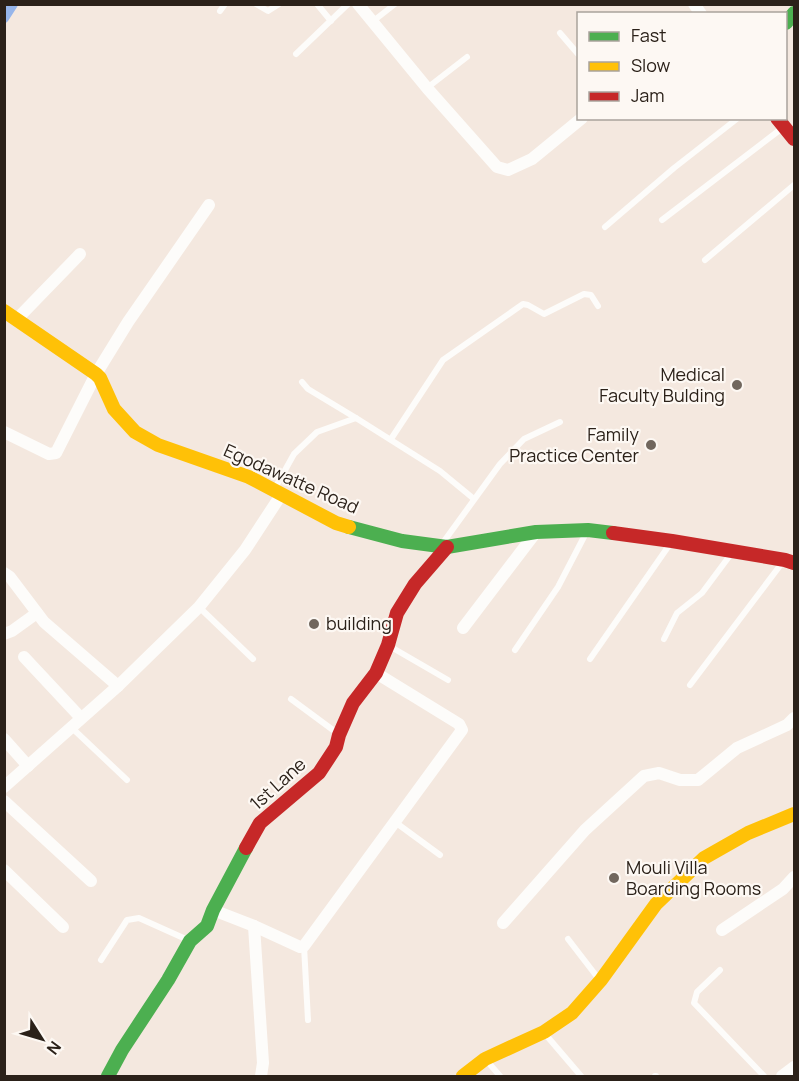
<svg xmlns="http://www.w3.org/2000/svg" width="799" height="1081" font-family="Manrope,sans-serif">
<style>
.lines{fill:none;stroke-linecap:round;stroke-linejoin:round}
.canal{stroke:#96b5ea;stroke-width:10}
.lane{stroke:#fdfcfa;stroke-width:6}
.street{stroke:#fdfcfa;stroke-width:12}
.fast{stroke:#4caf50;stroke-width:14}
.slow{stroke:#ffc107;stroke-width:14}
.jam{stroke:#c62828;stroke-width:14}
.poi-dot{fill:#71675e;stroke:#fdf8f3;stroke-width:2}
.labels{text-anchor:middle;stroke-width:4.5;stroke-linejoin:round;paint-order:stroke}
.poi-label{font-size:18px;fill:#2b2119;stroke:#fdf8f3;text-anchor:end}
.street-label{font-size:18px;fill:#2b2119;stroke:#fdf8f3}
</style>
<rect width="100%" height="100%" fill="#f4e8df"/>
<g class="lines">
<!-- canal -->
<polyline class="canal" points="4,18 13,4"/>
<!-- lane -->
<g class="lane">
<polyline points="256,4 268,11 279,4"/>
<polyline points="317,4 331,21"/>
<polyline points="220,11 225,4"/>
<polyline points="372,22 395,4"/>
<polyline points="560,33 578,54"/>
<polyline points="296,54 348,4"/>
<polyline points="427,88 467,57"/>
<polyline points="662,220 781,129"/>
<polyline points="605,227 674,168 738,118"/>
<polyline points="705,260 794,185"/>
<polyline points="302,382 308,389 356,418"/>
<polyline points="391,439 443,360 523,304 528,305 544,314 584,294 591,295 598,306"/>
<polyline points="274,490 294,454 317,432 356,418 440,471 474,499"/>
<polyline points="442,544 500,464 524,439 560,422"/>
<polyline points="199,607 253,659"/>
<polyline points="664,639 677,613 702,593 731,554"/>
<polyline points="391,647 448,680"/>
<polyline points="515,650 558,587 586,533"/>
<polyline points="590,659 670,544"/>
<polyline points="690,685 782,563"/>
<polyline points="291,699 337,733"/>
<polyline points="71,727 127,780"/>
<polyline points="395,822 440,855"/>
<polyline points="568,939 598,978"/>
<polyline points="304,946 308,1020"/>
<polyline points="101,960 127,920 139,918 188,940"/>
<polyline points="720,970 697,992 694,1003 764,1076"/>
<polyline points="546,1035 581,1076"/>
<polyline points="487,1061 500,1076"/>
<polyline points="655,1076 656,1076"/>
</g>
<!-- street -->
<g class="street">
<polyline points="358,4 427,88 497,167 508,170 532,159 582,118"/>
<polyline points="694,4 701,14"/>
<polyline points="17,319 80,254"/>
<polyline points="4,432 49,454 56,453 96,374 128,322 209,205"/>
<polyline points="4,573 10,577 44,622 118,686"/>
<polyline points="463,628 536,532"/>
<polyline points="4,634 12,631 37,613"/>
<polyline points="24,657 81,718"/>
<polyline points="4,739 28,766"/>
<polyline points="4,787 118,686 199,607 245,550 281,495"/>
<polyline points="4,801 91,881"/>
<polyline points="4,870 63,927"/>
<polyline points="213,910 254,926 300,947 304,946 462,730 459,724 376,673"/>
<polyline points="503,923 585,830 644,776 659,773 680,780 698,780 737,748 787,725 794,718"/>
<polyline points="254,926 263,1063 261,1076"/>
<polyline points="722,930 783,889 794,877"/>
<polyline points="782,1076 794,1067"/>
</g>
<!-- fast -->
<g class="fast">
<polyline points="786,23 794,13"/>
<polyline points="349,527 402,541 447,547 536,532 588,530 613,533"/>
<polyline points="108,1076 122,1050 168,980 190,941 207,926 213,910 246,848"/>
</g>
<!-- slow -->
<g class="slow">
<polyline points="4,311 96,374 100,378 114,409 135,432 158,445 249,477 336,523 349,527"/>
<polyline points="463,1076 485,1059 544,1032 572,1013 601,980 656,904 704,858 748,833 794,814"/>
</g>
<!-- jam -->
<g class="jam">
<polyline points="777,118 794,139"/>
<polyline points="613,533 672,541 785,560 794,563"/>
<polyline points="246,848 260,823 319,773 336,747 339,735 353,703 376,673 388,645 397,613 415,584 447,547"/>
</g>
</g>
<!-- markers -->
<g class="poi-dot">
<circle cx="737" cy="385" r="6"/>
<circle cx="651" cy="445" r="6"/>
<circle cx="314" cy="624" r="6"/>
<circle cx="614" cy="878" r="6"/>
</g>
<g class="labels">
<!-- poi labels -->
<g class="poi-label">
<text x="725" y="381">Medical<tspan x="725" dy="21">Faculty Bulding</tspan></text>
<text x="639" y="441">Family<tspan x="639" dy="21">Practice Center</tspan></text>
<text x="326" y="630" text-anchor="start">building</text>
<text x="626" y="874" text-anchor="start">Mouli Villa<tspan x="626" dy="21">Boarding Rooms</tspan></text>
</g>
<!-- street labels -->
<g class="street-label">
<text transform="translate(291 479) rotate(24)" y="6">Egodawatte Road</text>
<text transform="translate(278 784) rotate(-42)" y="6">1st Lane</text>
</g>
</g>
<!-- border -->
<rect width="799" height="1081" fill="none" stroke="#2b2119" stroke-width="12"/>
<!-- legend -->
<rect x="577" y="12" width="210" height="108" fill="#fdf8f3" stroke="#a9a29c" stroke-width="1.5"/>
<rect x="589" y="32" width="30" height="9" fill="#4caf50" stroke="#a9a29c" stroke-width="1.5"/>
<text x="631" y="42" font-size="18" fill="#2b2119">Fast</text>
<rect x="589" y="62" width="30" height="9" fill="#ffc107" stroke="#a9a29c" stroke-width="1.5"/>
<text x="631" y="72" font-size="18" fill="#2b2119">Slow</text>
<rect x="589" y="92" width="30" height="9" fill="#c62828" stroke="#a9a29c" stroke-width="1.5"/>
<text x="631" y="102" font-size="18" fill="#2b2119">Jam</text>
<!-- north arrow -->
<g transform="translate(42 1039) rotate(127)" stroke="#fdf8f3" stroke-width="4.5" paint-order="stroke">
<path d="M0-4.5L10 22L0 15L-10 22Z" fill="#2b2119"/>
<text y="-9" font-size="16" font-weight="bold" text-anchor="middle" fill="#2b2119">N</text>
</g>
</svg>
